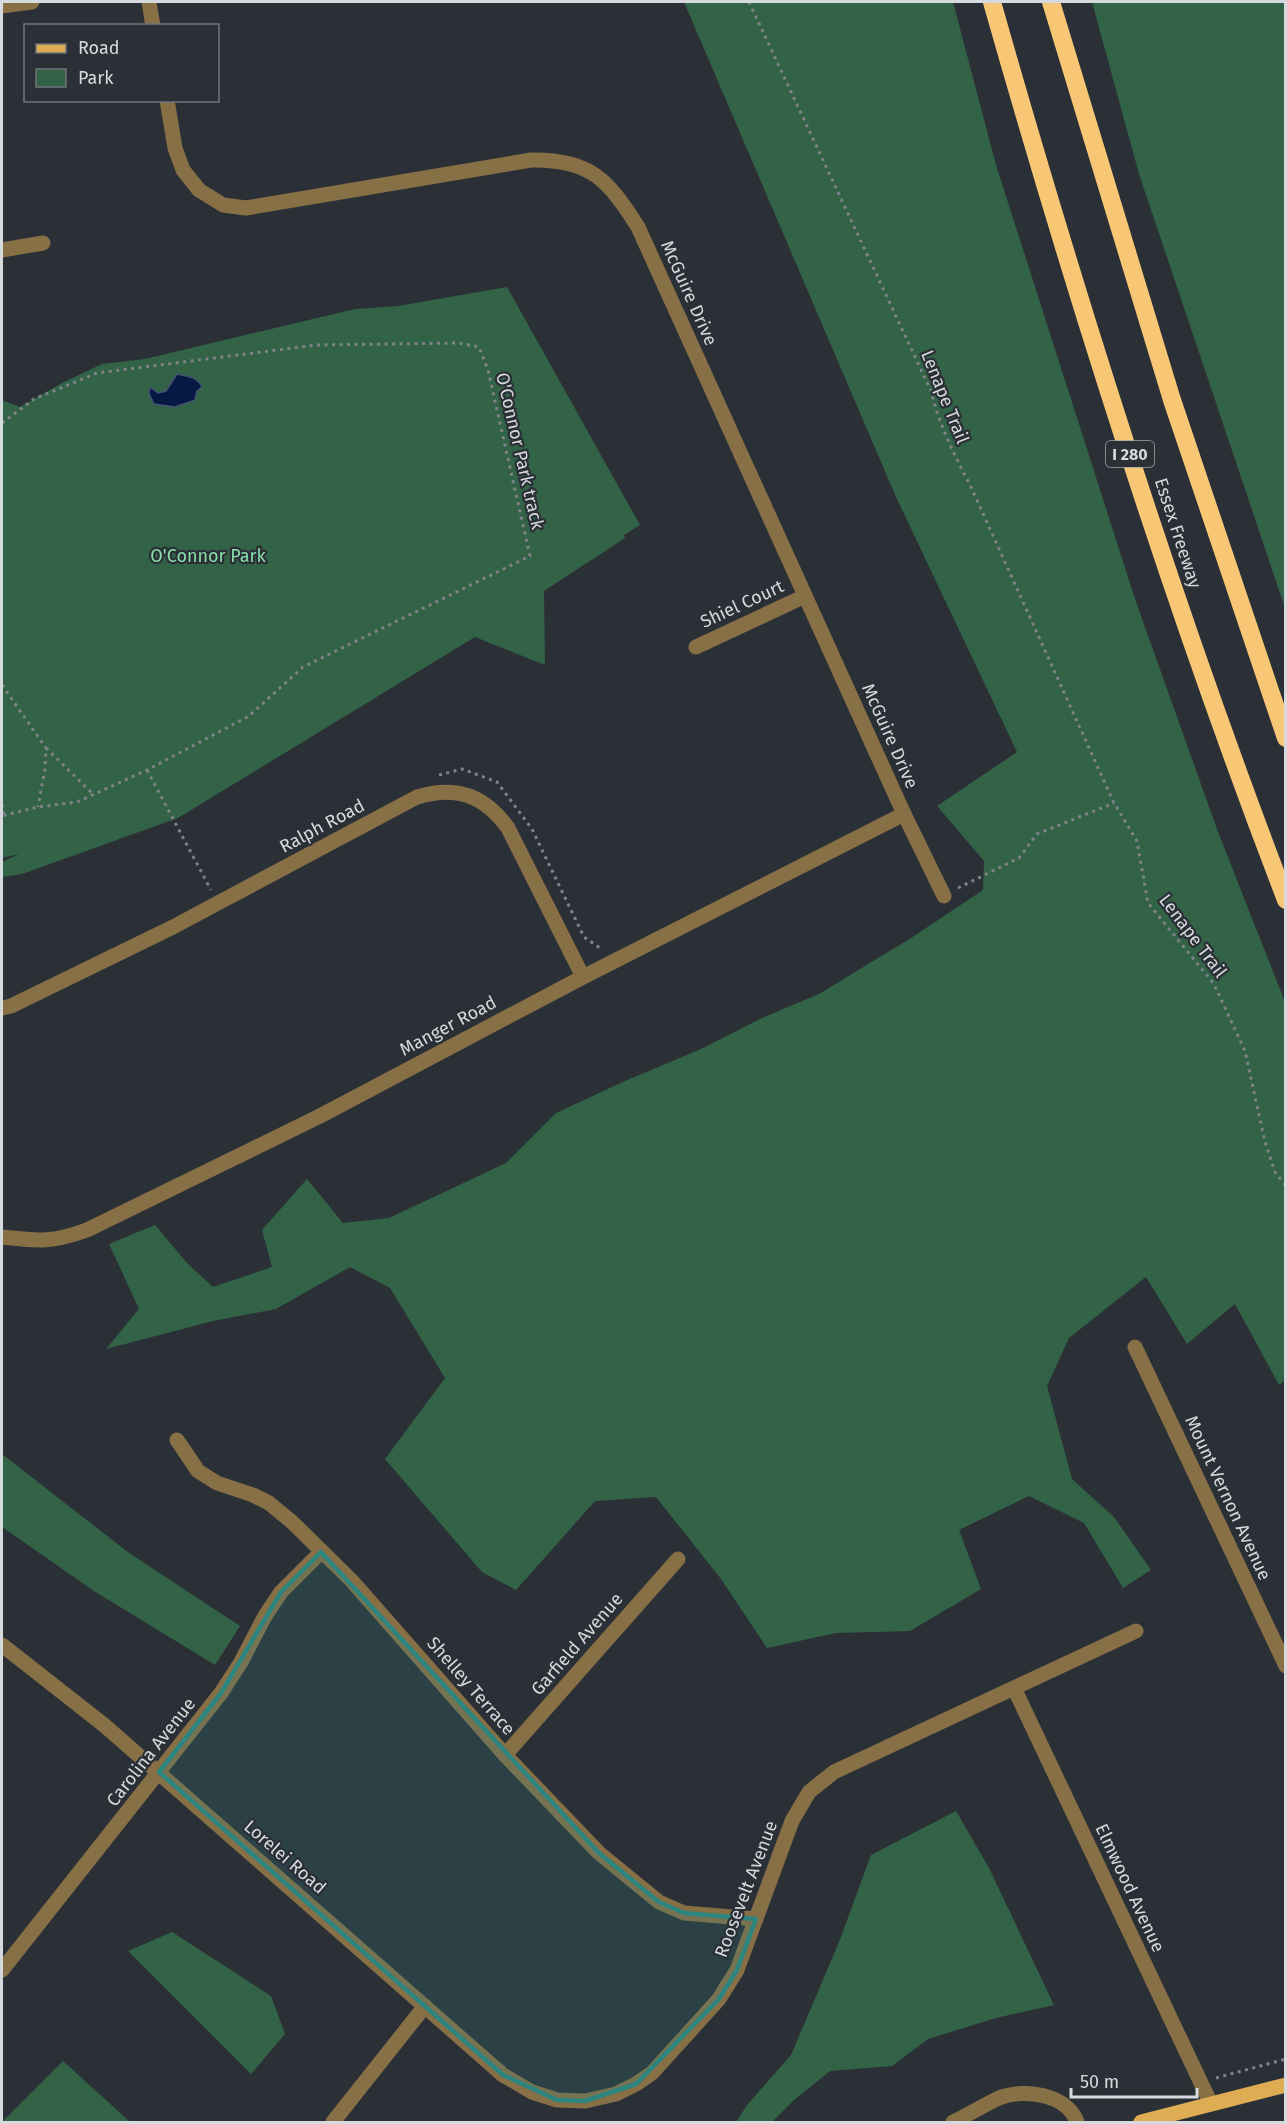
<svg xmlns="http://www.w3.org/2000/svg" width="1287" height="2124" font-family="'Fira Sans',sans-serif">
<style>
.green{fill:#326346}
.water{fill:#071943;stroke:#455372;stroke-width:1.5}
.lines{fill:none;stroke-linecap:round;stroke-linejoin:round}
.path{stroke:#7f8389;stroke-width:3;stroke-dasharray:3 4.5;stroke-linecap:butt}
.minor{stroke:#876f46;stroke-width:15}
.major{stroke:#deac52;stroke-width:15}
.highway{stroke:#f8c775;stroke-width:18}
.marked{fill:#2d857f;fill-opacity:0.2;stroke:#2d857f;stroke-width:4.5;stroke-linejoin:round}
.labels{text-anchor:middle;stroke-width:4.5;stroke-linejoin:round;paint-order:stroke}
.shield{fill:#2b3037;stroke:#a3a6ac;stroke-width:1.5}
.shield-label{font-size:16px;font-weight:bold;fill:#d6d9de}
.street-label{font-size:18px;fill:#d6d9de;stroke:#2b3037}
.park-label{font-size:18px;fill:#88dfaa;stroke:#2b3037}
</style>
<rect width="100%" height="100%" fill="#2b3037"/>
<!-- green -->
<g class="green">
<polygon points="684,2 953,2 996,165 1135,599 1218,832 1285,1002 1285,1380 1279,1385 1235,1304 1187,1344 1146,1277 1069,1338 1047,1386 1072,1479 1114,1517 1151,1570 1123,1588 1084,1523 1029,1496 959,1530 981,1589 910,1631 836,1633 767,1648 721,1579 656,1497 595,1501 516,1590 482,1572 385,1459 445,1378 390,1288 350,1267 276,1309 213,1321 106,1349 139,1309 109,1244 155,1225 188,1264 213,1287 272,1267 262,1230 307,1179 343,1223 389,1218 506,1163 556,1113 625,1081 701,1049 762,1018 819,994 911,938 983,890 984,861 937,806 1017,752 896,497"/>
<polygon points="1092,2 1285,2 1285,608 1139,174"/>
<polygon points="507,287 640,525 624,535 625,538 544,591 545,665 475,637 178,818 22,874 2,877 2,862 19,854 2,858 2,400 20,407 62,383 102,364 145,359 355,309 398,306"/>
<polygon points="2,1454 129,1553 240,1626 215,1665 94,1591 2,1527"/>
<polygon points="956,1811 989,1868 1054,2005 996,2018 928,2039 892,2066 830,2071 793,2101 772,2122 736,2122 747,2105 791,2055 839,1942 871,1855"/>
<polygon points="172,1932 271,1996 285,2034 251,2074 128,1951"/>
<polygon points="63,2061 130,2122 2,2122"/>
</g>
<!-- water -->
<path class="water" d="M177 374C188 377 197 376 202 387L197 391 195 400 175 407 154 404 149 394 150 387 158 393 166 391Z"/>
<g class="lines">
<!-- path -->
<g class="path">
<path d="M749 2 931 391C939 425 955 456 971 487L1114 803 1137 841 1148 903 1214 984 1245 1051 1265 1142 1275 1172 1286 1186"/>
<polyline points="2,423 34,399 97,373 316,345 459,343 479,347 488,370 530,556 303,667 249,716 147,770 77,802 38,807 2,816"/>
<polyline points="2,685 46,748 45,769 38,807"/>
<polyline points="46,748 94,795"/>
<polyline points="147,770 211,890"/>
<polyline points="439,775 462,769 497,782 532,829 584,937 603,950"/>
<polyline points="2,804 4,816"/>
<polyline points="958,888 1019,858 1037,834 1114,803"/>
<polyline points="1216,2078 1286,2059"/>
</g>
<!-- minor -->
<g class="minor">
<polyline points="149,2 153,26"/>
<polyline points="2,6 32,2"/>
<path d="M167 100 175 148 183 170 199 190 223 205 246 208 531 160C591 159 608 180 638 227L904 814 944 896"/>
<polyline points="2,250 43,243"/>
<polyline points="696,647 805,596"/>
<path d="M2 1008 11 1006 173 927 417 797C456 785 484 795 508 828L583 977"/>
<path d="M2 1237C39 1241 51 1243 87 1230L320 1116 583 977 904 814"/>
<polyline points="1135,1347 1286,1666"/>
<polyline points="177,1440 198,1471 217,1483 253,1495 269,1503 292,1522 351,1580 505,1755 599,1853 659,1902 684,1913 756,1919"/>
<polyline points="2,1645 104,1725 503,2075 532,2092 557,2100 585,2101 616,2094 636,2084 652,2073 719,1999 737,1970 792,1821 809,1792 834,1772 1136,1631"/>
<polyline points="1014,1688 1211,2104"/>
<polyline points="505,1755 678,1559"/>
<polyline points="2,1970 221,1693 241,1662 265,1616 281,1592 321,1552"/>
<polyline points="333,2122 425,2006"/>
<path d="M953 2122C968 2115 984 2105 999 2098 1024 2088 1067 2094 1077 2122"/>
</g>
<!-- major -->
<polyline class="major" points="1141,2122 1286,2085"/>
<!-- highway -->
<g class="highway">
<path d="M992 2C1078 305 1173 606 1286 900"/>
<polyline points="1051,2 1172,400 1286,738"/>
</g>
</g>
<!-- marked area -->
<path class="marked" d="M321 1552 599 1853 659 1902 684 1913 756 1919 737 1970 719 1999 636 2084 585 2101 557 2100 503 2075 159 1772 221 1693 281 1592Z"/>
<g class="labels">
<!-- shield labels -->
<rect class="shield" x="1106" y="441" width="48" height="26" rx="4.5"/>
<g class="shield-label">
<text x="1130" y="460">I 280</text>
</g>
<!-- street labels -->
<g class="street-label">
<text transform="translate(689 293) rotate(66)" y="6">McGuire Drive</text>
<text transform="translate(945 397) rotate(68)" y="6">Lenape Trail</text>
<text transform="translate(520 451) rotate(77)" y="6">O'Connor Park track</text>
<text transform="translate(1178 533) rotate(72)" y="6">Essex Freeway</text>
<text transform="translate(742 604) rotate(-25)" y="6">Shiel Court</text>
<text transform="translate(890 736) rotate(66)" y="6">McGuire Drive</text>
<text transform="translate(322 826) rotate(-28)" y="6">Ralph Road</text>
<text transform="translate(1193 936) rotate(53)" y="6">Lenape Trail</text>
<text transform="translate(448 1026) rotate(-28)" y="6">Manger Road</text>
<text transform="translate(1228 1498) rotate(65)" y="6">Mount Vernon Avenue</text>
<text transform="translate(577 1644) rotate(-49)" y="6">Garfield Avenue</text>
<text transform="translate(471 1686) rotate(49)" y="6">Shelley Terrace</text>
<text transform="translate(151 1752) rotate(-52)" y="6">Carolina Avenue</text>
<text transform="translate(285 1857) rotate(41)" y="6">Lorelei Road</text>
<text transform="translate(1130 1888) rotate(65)" y="6">Elmwood Avenue</text>
<text transform="translate(746 1889) rotate(-69)" y="6">Roosevelt Avenue</text>
</g>
<!-- park labels -->
<g class="park-label">
<text x="208" y="562">O'Connor Park</text>
</g>
</g>
<!-- border -->
<rect width="1287" height="2124" fill="none" stroke="#d6d9de" stroke-width="6"/>
<!-- legend -->
<rect x="24" y="24" width="195" height="78" fill="#2b3037" stroke="#6f747a" stroke-width="1.5"/>
<rect x="36" y="44" width="30" height="9" fill="#deac52" stroke="#6f747a" stroke-width="1.5"/>
<text x="78" y="54" font-size="18" fill="#d6d9de">Road</text>
<rect x="36" y="69" width="30" height="18" fill="#326346" stroke="#6f747a" stroke-width="1.5"/>
<text x="78" y="84" font-size="18" fill="#d6d9de">Park</text>
<!-- scale -->
<path d="M1071 2088v9h126v-9" fill="none" stroke="#d6d9de" stroke-width="3"/>
<text x="1080" y="2088" font-size="18" fill="#d6d9de" stroke="#2b3037" stroke-width="4.5" paint-order="stroke">50 m</text>
</svg>
